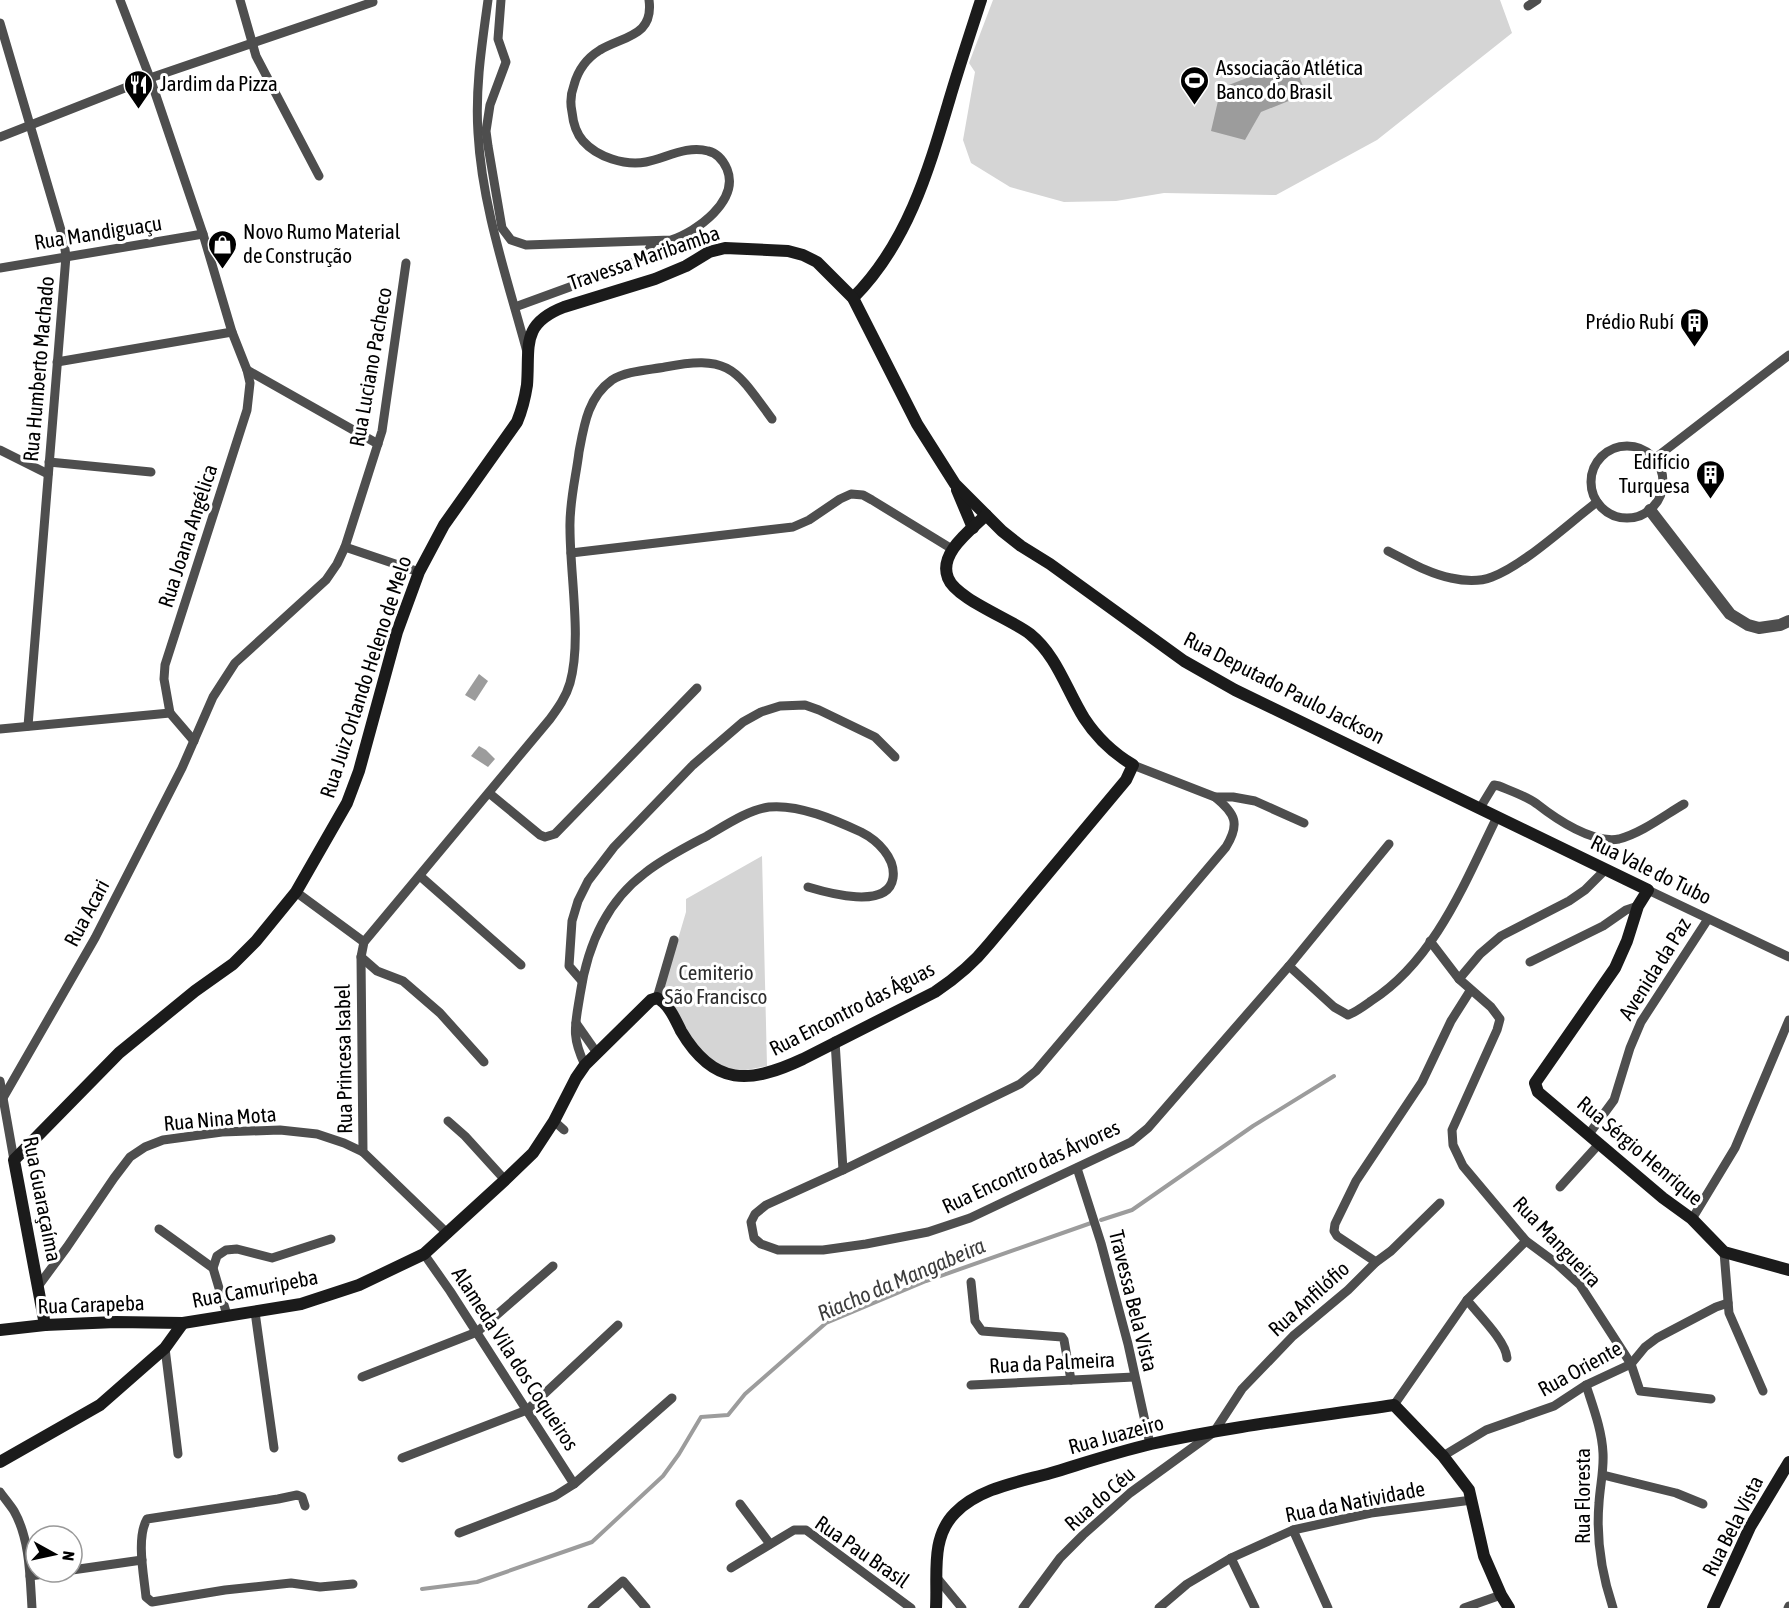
<svg xmlns="http://www.w3.org/2000/svg" width="1789" height="1608" font-family="'Asap Condensed',sans-serif">
<style>
.green{fill:#d5d5d5}
.water{fill:#9c9c9c}
.lines{fill:none;stroke-linecap:round;stroke-linejoin:round}
.stream{stroke:#9c9c9c;stroke-width:4}
.minor{stroke:#4e4e4e;stroke-width:9}
.tertiary{stroke:#4e4e4e;stroke-width:12}
.secondary{stroke:#1b1b1b;stroke-width:12}
.labels{text-anchor:middle;stroke-width:6;stroke-linejoin:round;paint-order:stroke}
.poi-label{font-size:21px;fill:#000;stroke:#fff;text-anchor:start}
.street-label{font-size:21px;fill:#000;stroke:#fff}
.park-label{font-size:21px;fill:#2c2c2c;stroke:#fff}
.water-label{font-size:22px;font-style:italic;fill:#3d3d3d;stroke:#fff}
</style>
<rect width="100%" height="100%" fill="#fff"/>
<!-- green -->
<g class="green">
<polygon points="993,0 1500,0 1512,33 1377,140 1276,195 1164,193 1116,201 1064,202 1010,187 971,163 963,140 975,72 969,63"/>
<path d="M762 856 767 1066C756 1068 745 1071 734 1071 701 1070 676 1015 663 990L686 912V899Z"/>
</g>
<!-- water -->
<g class="water">
<polygon points="1293,60 1306,94 1261,112 1245,140 1211,131 1221,88"/>
<polygon points="479,674 488,681 475,701 465,695"/>
<polygon points="479,746 486,750 495,759 488,767 471,756"/>
</g>
<g class="lines">
<!-- stream -->
<g class="stream">
<polyline points="1101,1220 1132,1210 1253,1126 1334,1076"/>
<polyline points="422,1589 477,1582 592,1542 663,1476 679,1454 701,1417 728,1415 745,1394 826,1323 926,1281 1091,1223"/>
</g>
<!-- minor -->
<g class="minor">
<polyline points="120,0 150,78 203,234 232,332 247,370 250,383 247,410 165,665 164,679 170,713"/>
<polyline points="240,0 256,56 319,176"/>
<path d="M488 0C482 44 475 88 478 133 482 207 508 281 527 352"/>
<path d="M501 0 498 39 506 62 490 105 486 131 488 146 502 228 511 240 526 245 671 240C696 232 740 201 727 169 723 160 717 153 708 151 687 145 666 158 646 162 625 166 597 157 583 141 576 133 573 122 572 112 570 103 571 93 574 85 578 70 587 58 600 50 624 36 654 36 649 0"/>
<polyline points="1528,6 1537,0"/>
<polyline points="0,23 63,237 66,256 28,726"/>
<polyline points="0,137 150,78 373,2"/>
<polyline points="0,268 203,234"/>
<polyline points="515,307 630,265 647,253 653,242"/>
<polyline points="57,362 232,332"/>
<polyline points="247,370 378,444"/>
<circle cx="1627" cy="482" r="36"/>
<polyline points="0,450 48,474"/>
<polyline points="1654,459 1789,355"/>
<polyline points="49,462 151,472"/>
<polyline points="345,547 419,572"/>
<path d="M1388 551C1408 561 1429 574 1451 578 1464 581 1479 582 1492 577 1523 566 1569 523 1597 502"/>
<polyline points="571,553 793,527 809,520 840,499 851,494 863,495 872,500 952,549"/>
<polyline points="0,729 170,713 194,741"/>
<polyline points="1133,765 1215,797 1233,797 1255,801 1304,823"/>
<polyline points="489,793 540,835 545,837 555,834 697,688"/>
<path d="M1215 797C1236 814 1240 824 1226 847L1036 1071 1020 1084 843 1170 766 1205 755 1214 751 1222 754 1238 761 1244 778 1250H823L866 1244 928 1232 970 1218 1131 1142 1148 1128 1289 966 1389 844"/>
<path d="M1480 808 1494 785 1499 786C1511 791 1526 796 1537 804 1556 819 1593 844 1619 839 1642 833 1665 815 1684 804"/>
<polyline points="420,876 521,965"/>
<polyline points="1648,890 1789,957"/>
<polyline points="296,892 364,942"/>
<polyline points="1430,941 1459,979 1491,1007 1500,1019 1497,1030 1452,1130 1453,1145 1463,1166 1526,1241 1556,1263 1580,1285 1631,1364 1640,1391 1711,1399"/>
<polyline points="361,957 377,971 403,981 440,1013 484,1062"/>
<polyline points="1530,962 1603,926 1626,910 1638,906"/>
<path d="M1289 966 1334 1007 1348 1015C1356 1012 1364 1006 1371 1001 1435 960 1465 882 1497 817"/>
<polyline points="1459,979 1480,954 1501,936 1569,901 1585,890 1605,870"/>
<polyline points="582,981 569,966 572,921 578,901 588,881 614,847 693,765 743,722 761,712 780,706 805,705 819,710 875,737 895,757"/>
<polyline points="657,998 674,940"/>
<polyline points="576,1023 597,1053"/>
<polyline points="835,1041 843,1170"/>
<path d="M585 1065C571 1036 575 1026 580 995 587 948 606 902 645 873 664 858 686 847 707 836 726 825 748 810 769 807 799 804 835 820 861 832 877 840 896 858 893 878 888 910 828 893 808 887"/>
<polyline points="0,1081 14,1160"/>
<polyline points="3,1098 95,938 182,768 213,697 235,663 326,580 337,564 345,547 382,431 406,263"/>
<polyline points="448,1121 465,1136 505,1180"/>
<polyline points="554,1121 564,1130"/>
<polyline points="1589,1134 1614,1100 1630,1048 1641,1022 1708,919"/>
<polyline points="1077,1168 1101,1243 1128,1344 1150,1444"/>
<polyline points="1560,1187 1599,1144"/>
<polyline points="1692,1219 1735,1148 1789,1020"/>
<polyline points="159,1229 213,1268 227,1315"/>
<path d="M448 1234 363 1152 361 957 364 942 550 719C558 708 566 697 570 683 582 640 570 575 570 529 569 503 576 477 579 452 584 425 588 397 612 380 626 371 649 370 665 367 730 354 736 370 772 419"/>
<polyline points="1724,1252 1729,1313 1763,1391"/>
<polyline points="424,1254 450,1291 574,1484"/>
<polyline points="1376,1262 1337,1236 1334,1231 1335,1224 1356,1181 1422,1082 1451,1021 1470,991"/>
<polyline points="213,1268 217,1256 226,1250 237,1249 272,1258 331,1239"/>
<polyline points="971,1282 975,1321 982,1331 1062,1337 1064,1340 1071,1380"/>
<polyline points="39,1285 67,1247 114,1178 130,1157 145,1147 163,1140 222,1132 280,1130 317,1134 344,1143 363,1152"/>
<path d="M1467 1300C1478 1314 1506 1341 1507 1358"/>
<polyline points="255,1312 274,1448"/>
<polyline points="165,1348 178,1454"/>
<polyline points="362,1377 477,1332 553,1266"/>
<polyline points="971,1385 1134,1377"/>
<path d="M1586 1385C1593 1407 1602 1430 1603 1453 1604 1470 1600 1486 1599 1503 1596 1538 1602 1575 1613 1608"/>
<polyline points="1394,1405 1467,1300 1526,1241"/>
<polyline points="1443,1456 1486,1430 1554,1406 1586,1385 1631,1364 1645,1347 1657,1338 1716,1307 1728,1303"/>
<polyline points="402,1458 527,1410 618,1325"/>
<polyline points="1603,1475 1676,1493 1703,1504"/>
<path d="M0 1492C5 1499 10 1505 14 1511 30 1539 30 1577 32 1608"/>
<polyline points="740,1504 770,1544"/>
<path d="M305 1506 302 1497 297 1495 278 1499 147 1519C136 1538 144 1576 146 1597L152 1602 225 1590 291 1583 320 1587 353 1584"/>
<polyline points="1293,1530 1328,1608"/>
<polyline points="459,1533 555,1496 574,1484 672,1398"/>
<polyline points="1231,1558 1255,1608"/>
<polyline points="731,1568 794,1530 806,1530 911,1608"/>
<polyline points="72,1570 142,1560"/>
<polyline points="30,1576 58,1572"/>
<polyline points="938,1579 962,1608"/>
<polyline points="592,1608 623,1581 646,1608"/>
<polyline points="1023,1608 1060,1558 1083,1535 1130,1493 1214,1432 1242,1389 1293,1336 1348,1290 1376,1262 1391,1251 1440,1203"/>
<polyline points="1159,1608 1187,1584 1231,1558 1293,1530 1371,1513 1472,1500"/>
<polyline points="1464,1608 1501,1595"/>
<polyline points="1788,1608 1789,1606"/>
</g>
<!-- tertiary -->
<polyline class="tertiary" points="1650,510 1730,614 1748,625 1759,628 1780,625 1789,621"/>
<!-- secondary -->
<g class="secondary">
<path d="M853 298C907 244 928 172 949 101 959 67 970 34 981 0"/>
<polyline points="957,490 973,528"/>
<path d="M45 1325 14 1160 119 1053 195 991 233 964 256 941 296 892 347 803 359 771 397 632 419 572 444 525 517 422C522 410 525 398 527 385 530 347 520 324 564 307L655 279 686 266 709 252 725 248 788 251 803 255 817 262 853 298 917 424 955 484 1002 531 1021 546 1050 564 1184 661 1235 690 1648 890 1638 906 1627 941 1615 968 1535 1083 1538 1092 1663 1198 1692 1219 1724 1252 1789 1270"/>
<path d="M0 1330 45 1325 116 1322 183 1323 301 1304 359 1285 424 1254 505 1180 533 1153 554 1121 576 1078 585 1065 651 1000 657 998C669 1004 675 1019 681 1031 714 1087 750 1084 803 1059L935 992C956 978 973 964 989 944L1126 780 1133 765C1113 753 1097 738 1084 718 1066 689 1057 656 1030 634 1011 619 956 599 948 578 938 553 971 530 986 515"/>
<polyline points="0,1462 100,1405 165,1348 183,1323"/>
<path d="M936 1608C938 1576 930 1538 955 1513 979 1488 1019 1482 1051 1473 1084 1463 1117 1452 1151 1444 1231 1426 1313 1417 1394 1405L1443 1456 1469 1490 1484 1556 1501 1595 1509 1608"/>
<polyline points="1713,1608 1750,1527 1789,1462"/>
</g>
</g>
<!-- icons -->
<defs>
<symbol id="stadium-pin" viewBox="-11 -11 22 30"><path d="M0 17L-7.5 6A9.5 9.5 0 1 1 7.5 6Z" fill="#000" stroke="#fff"/><path d="M0-5a6.5 5 0 1 0 0 10a6.5 5 0 1 0 0-10ZM-3.5-1.8h7v3.6h-7Z" fill="#fff"/></symbol>
<symbol id="restaurant-pin" viewBox="-11 -11 22 30"><path d="M0 17L-7.5 6A9.5 9.5 0 1 1 7.5 6Z" fill="#000" stroke="#fff"/><path d="M-5-6h1v4h1v-4h1v4h1v-4h1v5L-1.5 .5V6h-2V.5L-5-1ZM5-6V6H3V1.5H1.5Q1.5-4 5-6Z" fill="#fff"/></symbol>
<symbol id="shop-pin" viewBox="-11 -11 22 30"><path d="M0 17L-7.5 6A9.5 9.5 0 1 1 7.5 6Z" fill="#000" stroke="#fff"/><path d="M-5-2.5h2.3a2.7 3.5 0 0 1 5.4 0H5L5.5 6h-11ZM-1.5-2.5h3a1.5 2.3 0 0 0-3 0Z" fill="#fff"/></symbol>
<symbol id="building-pin" viewBox="-11 -11 22 30"><path d="M0 17L-7.5 6A9.5 9.5 0 1 1 7.5 6Z" fill="#000" stroke="#fff"/><path d="M-4-6H4V6H1V3H-1V6H-4ZM-2.5-4.3h1.7v1.8h-1.7ZM.8-4.3h1.7v1.8H.8ZM-2.5-1h1.7V.8h-1.7ZM.8-1h1.7V.8H.8Z" fill="#fff"/></symbol>
</defs>
<g fill-rule="evenodd">
<use href="#stadium-pin" x="1178" y="64" width="33" height="45"/>
<use href="#restaurant-pin" x="122" y="68" width="33" height="45"/>
<use href="#shop-pin" x="206" y="228" width="33" height="45"/>
<use href="#building-pin" x="1678" y="306" width="33" height="45"/>
<use href="#building-pin" x="1694" y="458" width="33" height="45"/>
</g>
<g class="labels">
<!-- poi labels -->
<g class="poi-label">
<text x="1216" y="75">Associação Atlética<tspan x="1216" dy="24">Banco do Brasil</tspan></text>
<text x="160" y="91">Jardim da Pizza</text>
<text x="243" y="239">Novo Rumo Material<tspan x="243" dy="24">de Construção</tspan></text>
<text x="1674" y="329" text-anchor="end">Prédio Rubí</text>
<text x="1690" y="469" text-anchor="end">Edifício<tspan x="1690" dy="24">Turquesa</tspan></text>
</g>
<!-- street labels -->
<g class="street-label">
<text transform="translate(98 233) rotate(-9)" y="7">Rua Mandiguaçu</text>
<text transform="translate(644 258) rotate(-19)" y="7">Travessa Maribamba</text>
<text transform="translate(371 367) rotate(-80)" y="7">Rua Luciano Pacheco</text>
<text transform="translate(39 369) rotate(-85)" y="7">Rua Humberto Machado</text>
<text transform="translate(188 536) rotate(-72)" y="7">Rua Joana Angélica</text>
<text transform="translate(366 677) rotate(-72)" y="7">Rua Juiz Orlando Heleno de Melo</text>
<text transform="translate(1284 688) rotate(27)" y="7">Rua Deputado Paulo Jackson</text>
<text transform="translate(1651 870) rotate(26)" y="7">Rua Vale do Tubo</text>
<text transform="translate(87 913) rotate(-62)" y="7">Rua Acari</text>
<text transform="translate(1655 969) rotate(-58)" y="7">Avenida da Paz</text>
<text transform="translate(852 1009) rotate(-27)" y="7">Rua Encontro das Águas</text>
<text transform="translate(344 1059) rotate(-91)" y="7">Rua Princesa Isabel</text>
<text transform="translate(220 1119) rotate(-5)" y="7">Rua Nina Mota</text>
<text transform="translate(1640 1151) rotate(40)" y="7">Rua Sérgio Henrique</text>
<text transform="translate(1031 1167) rotate(-25)" y="7">Rua Encontro das Árvores</text>
<text transform="translate(42 1199) rotate(79)" y="7">Rua Guaraçaíma</text>
<text transform="translate(1557 1242) rotate(46)" y="7">Rua Mangueira</text>
<text transform="translate(255 1289) rotate(-11)" y="7">Rua Camuripeba</text>
<text transform="translate(1309 1299) rotate(-42)" y="7">Rua Anfilófio</text>
<text transform="translate(1133 1301) rotate(76)" y="7">Travessa Bela Vista</text>
<text transform="translate(91 1305) rotate(-2)" y="7">Rua Carapeba</text>
<text transform="translate(515 1359) rotate(57)" y="7">Alameda Vila dos Coqueiros</text>
<text transform="translate(1052 1363) rotate(-3)" y="7">Rua da Palmeira</text>
<text transform="translate(1580 1369) rotate(-29)" y="7">Rua Oriente</text>
<text transform="translate(1116 1435) rotate(-15)" y="7">Rua Juazeiro</text>
<text transform="translate(1583 1496) rotate(-90)" y="7">Rua Floresta</text>
<text transform="translate(1100 1499) rotate(-41)" y="7">Rua do Céu</text>
<text transform="translate(1355 1502) rotate(-11)" y="7">Rua da Natividade</text>
<text transform="translate(1733 1526) rotate(-63)" y="7">Rua Bela Vista</text>
<text transform="translate(862 1552) rotate(35)" y="7">Rua Pau Brasil</text>
</g>
<!-- park labels -->
<g class="park-label">
<text x="716" y="980">Cemiterio<tspan x="716" dy="24">São Francisco</tspan></text>
</g>
<!-- water labels -->
<g class="water-label">
<text transform="translate(901 1279) rotate(-23)" y="8">Riacho da Mangabeira</text>
</g>
</g>
<!-- north arrow -->
<g transform="translate(54 1554) rotate(98)"><circle r="28" fill="#ffffff" stroke="#999999" stroke-width="1.5"/>
<path d="M0-4.5L10 22L0 15L-10 22Z" fill="#000000"/>
<text y="-9" font-size="16" font-weight="bold" text-anchor="middle" fill="#000000">N</text>
</g>
</svg>
